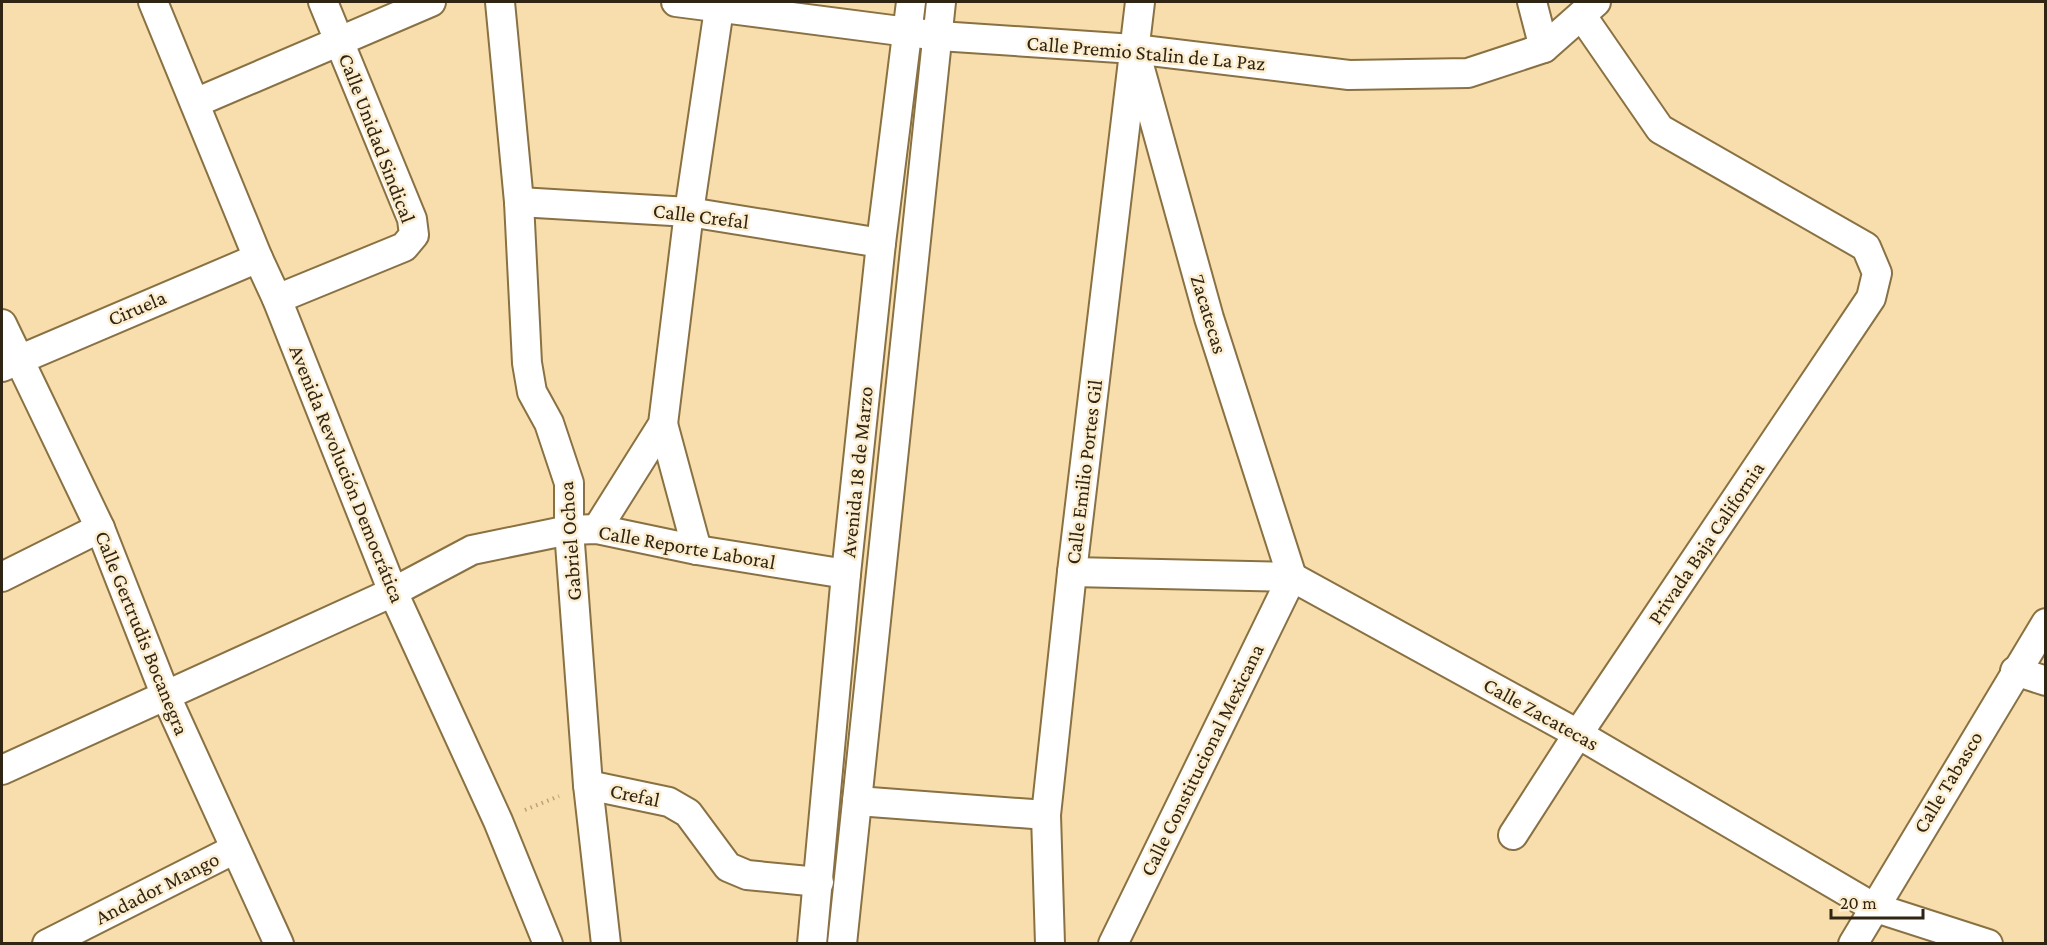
<svg xmlns="http://www.w3.org/2000/svg" width="2047" height="945" font-family="'Crimson Pro',serif">
<style>
.lines{fill:none;stroke-linecap:round;stroke-linejoin:round}
.minor-casing{stroke:#897143;stroke-width:32}
.path{stroke:#b7a27a;stroke-width:4;stroke-dasharray:1.5 4.5;stroke-linecap:butt}
.minor{stroke:#fff;stroke-width:28}
.labels{text-anchor:middle;stroke-width:5;stroke-linejoin:round;paint-order:stroke}
.street-label{font-size:21px;fill:#2f2512;stroke:#fcedcf}
</style>
<rect width="100%" height="100%" fill="#f8deac"/>
<g class="lines">
<defs>
<g id="minor">
<polyline points="153,2 258,258 277,299 393,592 498,821 548,944"/>
<polyline points="500,2 519,202 527,363 532,392 549,423 569,483 569,530 588,785 606,944"/>
<polyline points="676,2 939,36 1134,49 1349,75 1468,73 1544,48 1596,2"/>
<polyline points="1532,2 1544,48"/>
<polyline points="1139,65 1209,318 1292,577"/>
<polyline points="195,103 431,2"/>
<polyline points="519,202 689,212 881,243"/>
<polyline points="277,299 404,247 414,235 412,219 323,2"/>
<polyline points="2,324 100,528 165,694 279,944"/>
<polyline points="2,367 258,258"/>
<polyline points="663,424 697,550"/>
<polyline points="597,529 663,424 689,212 720,2"/>
<polyline points="1072,572 1292,577 1578,734 1873,907 1988,944"/>
<polyline points="2,577 100,528"/>
<polyline points="2015,671 2046,681"/>
<polyline points="2,770 393,592 472,550 569,530 597,529 697,550 846,574"/>
<polyline points="588,785 669,802 688,813 728,867 747,875 819,882"/>
<polyline points="857,801 1046,815"/>
<polyline points="1513,835 1578,734 1871,298 1877,273 1866,247 1660,129 1582,16"/>
<polyline points="47,944 235,849"/>
<polyline points="812,944 846,574 881,243 911,2"/>
<polyline points="842,944 941,2"/>
<polyline points="1050,944 1046,815 1072,572 1140,2"/>
<polyline points="1113,944 1292,577"/>
<polyline points="1853,944 2046,623"/>
</g>
</defs>
<!-- minor casing -->
<use href="#minor" class="minor-casing"/>
<!-- path -->
<polyline class="path" points="525,810 559,796"/>
<!-- minor -->
<use href="#minor" class="minor"/>
</g>
<g class="labels">
<!-- street labels -->
<g class="street-label">
<text transform="translate(1146 53) rotate(5)" y="7">Calle Premio Stalin de La Paz</text>
<text transform="translate(377 138) rotate(69)" y="7">Calle Unidad Sindical</text>
<text transform="translate(701 216) rotate(7)" y="7">Calle Crefal</text>
<text transform="translate(137 308) rotate(-23)" y="7">Ciruela</text>
<text transform="translate(1209 314) rotate(73)" y="7">Zacatecas</text>
<text transform="translate(857 472) rotate(-84)" y="7">Avenida 18 de Marzo</text>
<text transform="translate(1084 472) rotate(-83)" y="7">Calle Emilio Portes Gil</text>
<text transform="translate(347 474) rotate(68)" y="7">Avenida Revolución Democrática</text>
<text transform="translate(570 541) rotate(-94)" y="7">Gabriel Ochoa</text>
<text transform="translate(1706 543) rotate(-56)" y="7">Privada Baja California</text>
<text transform="translate(687 547) rotate(10)" y="7">Calle Reporte Laboral</text>
<text transform="translate(142 633) rotate(68)" y="7">Calle Gertrudis Bocanegra</text>
<text transform="translate(1541 714) rotate(29)" y="7">Calle Zacatecas</text>
<text transform="translate(1202 760) rotate(-64)" y="7">Calle Constitucional Mexicana</text>
<text transform="translate(1948 782) rotate(-59)" y="7">Calle Tabasco</text>
<text transform="translate(635 795) rotate(12)" y="7">Crefal</text>
<text transform="translate(157 888) rotate(-27)" y="7">Andador Mango</text>
</g>
</g>
<!-- border -->
<rect width="2047" height="945" fill="none" stroke="#2f2512" stroke-width="6"/>
<!-- scale -->
<path d="M1831 909v9h92v-9" fill="none" stroke="#2f2512" stroke-width="3"/>
<text x="1840" y="909" font-size="18" fill="#2f2512" stroke="#fcedcf" stroke-width="4.5" paint-order="stroke">20 m</text>
</svg>
